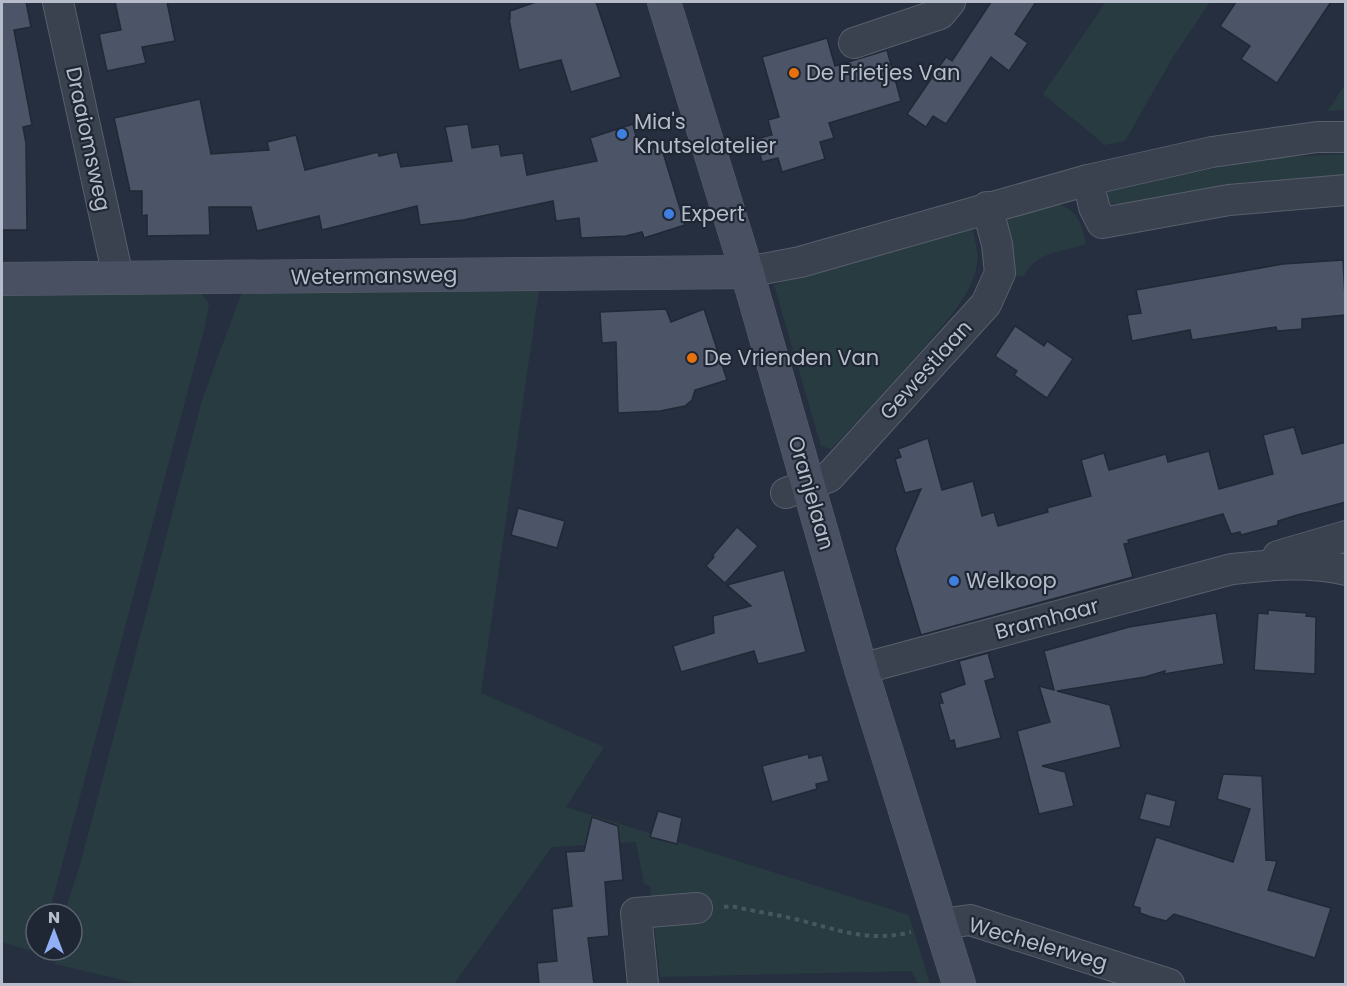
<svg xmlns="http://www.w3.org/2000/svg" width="1347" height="986" font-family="Poppins,sans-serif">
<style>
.green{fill:#283b40}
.building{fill:#4c5568;stroke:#212836;stroke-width:1.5}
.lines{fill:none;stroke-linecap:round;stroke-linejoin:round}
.street-casing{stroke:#585f6c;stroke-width:32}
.secondary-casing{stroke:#585f6c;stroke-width:34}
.path{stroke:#46585d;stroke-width:4;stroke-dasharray:4.5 4.5;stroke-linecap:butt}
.street{stroke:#3a414f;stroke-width:30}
.secondary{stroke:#485062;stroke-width:33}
.food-dot{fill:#e8710a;stroke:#1f2634;stroke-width:2}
.shop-dot{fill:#3f7fe0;stroke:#1f2634;stroke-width:2}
.labels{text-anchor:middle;stroke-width:4.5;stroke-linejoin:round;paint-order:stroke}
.poi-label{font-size:21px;fill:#b6bcc9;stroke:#1f2634;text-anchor:start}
.street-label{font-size:21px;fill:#b6bcc9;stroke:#1f2634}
</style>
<rect width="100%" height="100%" fill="#262f3f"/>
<!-- green -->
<g class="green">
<polygon points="1106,2 1210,2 1173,57 1125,141 1105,145 1043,94"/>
<polygon points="1345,84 1345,110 1328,111"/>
<polygon points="1345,154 1345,178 1139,205 1106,203 1109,189 1237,164 1289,157"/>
<path d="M1057 204C1078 210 1082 224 1086 244 1063 252 1036 251 1024 276L1010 277 998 218Z"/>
<path d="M972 228C975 241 980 255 976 269 968 300 945 322 925 346 895 381 863 415 831 449L821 446 774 285 946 233Z"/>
<polygon points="541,277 481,693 604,747 566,807 909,915 930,984 918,984 911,971 660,977 650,886 644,884 636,842 552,847 454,984 139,984 55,964 54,950 72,950 72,914 64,914 80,865 202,400 245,284"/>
<polygon points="2,292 201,292 209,304 205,326 52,902 47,914 36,914 36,940 31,951 2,942"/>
</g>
<!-- building -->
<g class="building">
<polygon points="2,2 26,2 31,27 14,30 32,125 23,127 26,143 27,230 2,230"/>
<polygon points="115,2 167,2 175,41 142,47 146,63 107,71 99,34 121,30"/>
<polygon points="536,2 596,2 621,77 571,92 561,60 519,70 509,19 510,19 510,11"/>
<polygon points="991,2 1036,2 1015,34 1028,43 1009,71 991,57 946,124 933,116 926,127 907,114 946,57 952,61"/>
<polygon points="1236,2 1331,2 1277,83 1241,59 1250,46 1220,26"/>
<polygon points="827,38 835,66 887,50 901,101 829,123 834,138 820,142 825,159 782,172 778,158 762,162 756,139 772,135 768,120 779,117 762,57"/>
<polygon points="200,99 211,154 269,150 267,142 296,135 305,170 378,152 379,156 397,152 401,167 452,161 445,127 468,124 472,148 499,144 501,156 523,153 527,175 597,161 590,138 633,124 640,152 661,146 685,225 644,238 642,232 626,236 581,238 579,218 556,221 553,201 463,220 420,225 417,206 322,230 319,216 257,231 251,207 209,207 210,235 147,236 147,215 142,216 142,191 130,191 114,118"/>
<polygon points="1343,260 1346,315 1302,319 1302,329 1277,331 1276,327 1192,340 1190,330 1132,341 1127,315 1141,313 1136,290 1283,264"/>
<polygon points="666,309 671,322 704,309 727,380 695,390 692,400 685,406 660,411 618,413 616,342 602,343 600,312"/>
<polygon points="1015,326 1044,346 1047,341 1073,359 1047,398 1014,375 1017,371 995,356"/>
<polygon points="1294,427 1302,454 1346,442 1346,502 1297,515 1278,521 1278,525 1241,535 1240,532 1231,534 1223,514 1128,540 1129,543 1124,544 1133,577 921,635 895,549 921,489 905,493 895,459 901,457 898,449 928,438 942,490 973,481 982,516 994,512 998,526 1048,512 1047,508 1091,496 1081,460 1104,453 1109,470 1166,454 1168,462 1209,451 1219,489 1273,474 1263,435"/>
<polygon points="518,508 565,521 557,548 511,535"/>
<polygon points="737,527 758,546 725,583 706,566 714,557 712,556"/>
<polygon points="784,570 806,652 758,664 754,651 681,672 673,646 714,633 713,616 751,606 727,585"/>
<polygon points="1268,610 1307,613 1306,616 1316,617 1315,674 1254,670 1258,613 1268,614"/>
<polygon points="1216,613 1224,664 1164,674 1165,671 1145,677 1057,691 1110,705 1121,747 1042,766 1065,772 1074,806 1039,814 1017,731 1050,722 1039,686 1054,690 1044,651 1129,627"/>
<polygon points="988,653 995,678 985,681 1001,738 956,749 954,740 950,741 939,703 943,703 940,693 965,684 959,661"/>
<polygon points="808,754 809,758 822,755 829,781 816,784 817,789 772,802 762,766"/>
<polygon points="1223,774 1262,776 1266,860 1277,861 1268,890 1331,908 1315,958 1174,914 1166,921 1151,917 1140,913 1140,908 1133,906 1156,837 1233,862 1250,809 1217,799"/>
<polygon points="1146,793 1176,801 1170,827 1139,819"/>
<polygon points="658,811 682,818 677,844 650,837"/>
<polygon points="592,817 618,826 623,880 605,882 609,936 588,938 594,984 539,984 537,963 557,961 552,909 572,906 566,852 584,851"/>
</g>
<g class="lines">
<defs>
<g id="street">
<polyline points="58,2 118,277"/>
<polyline points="854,43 940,14 950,2"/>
<polyline points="1088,180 1094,207 1102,223 1229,200 1346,190"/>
<polyline points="747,272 800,262 1088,180 1212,152 1317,137 1346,137"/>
<polyline points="786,493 829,477 986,304 1000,273 997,244 987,207"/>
<polyline points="1278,556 1346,536"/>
<path d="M861 669 1232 569C1271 565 1307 561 1346 570"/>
<polyline points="941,924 970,920 1169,984"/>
<polyline points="643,984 636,913 697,908"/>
</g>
<g id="secondary">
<polyline points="664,2 747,272 861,669 959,984"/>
<polyline points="2,279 747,272"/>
</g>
</defs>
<!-- street casing -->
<use href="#street" class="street-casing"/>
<!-- secondary casing -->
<use href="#secondary" class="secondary-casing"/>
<!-- path -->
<path class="path" d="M724 907 731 906C752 911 774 914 795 919 836 929 868 943 911 932"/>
<!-- street -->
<use href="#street" class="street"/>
<!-- secondary -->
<use href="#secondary" class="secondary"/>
</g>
<!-- markers -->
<g class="food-dot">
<circle cx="794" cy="73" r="6"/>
<circle cx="692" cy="358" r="6"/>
</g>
<g class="shop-dot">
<circle cx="622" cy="134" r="6"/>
<circle cx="669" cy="214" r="6"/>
<circle cx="954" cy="581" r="6"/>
</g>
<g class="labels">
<!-- poi labels -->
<g class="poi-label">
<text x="806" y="80">De Frietjes Van</text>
<text x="634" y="129">Mia's<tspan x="634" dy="24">Knutselatelier</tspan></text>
<text x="681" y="221">Expert</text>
<text x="704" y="365">De Vrienden Van</text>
<text x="966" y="588">Welkoop</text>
</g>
<!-- street labels -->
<g class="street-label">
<text transform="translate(88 139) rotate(78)" y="7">Draaiomsweg</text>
<text transform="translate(374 276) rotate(-1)" y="7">Wetermansweg</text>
<text transform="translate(926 370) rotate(-48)" y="7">Gewestlaan</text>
<text transform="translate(811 493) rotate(74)" y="7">Oranjelaan</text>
<text transform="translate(1047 619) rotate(-15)" y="7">Bramhaar</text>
<text transform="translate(1038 944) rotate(16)" y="7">Wechelerweg</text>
</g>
</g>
<!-- border -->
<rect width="1347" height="986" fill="none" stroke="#b6bcc9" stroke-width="6"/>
<!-- north arrow -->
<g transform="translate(54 932)"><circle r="28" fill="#1f2634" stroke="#5b6270" stroke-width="1.5"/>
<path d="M0-4.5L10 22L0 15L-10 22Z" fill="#90aff5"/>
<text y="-9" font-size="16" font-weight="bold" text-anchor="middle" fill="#b6bcc9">N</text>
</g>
</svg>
